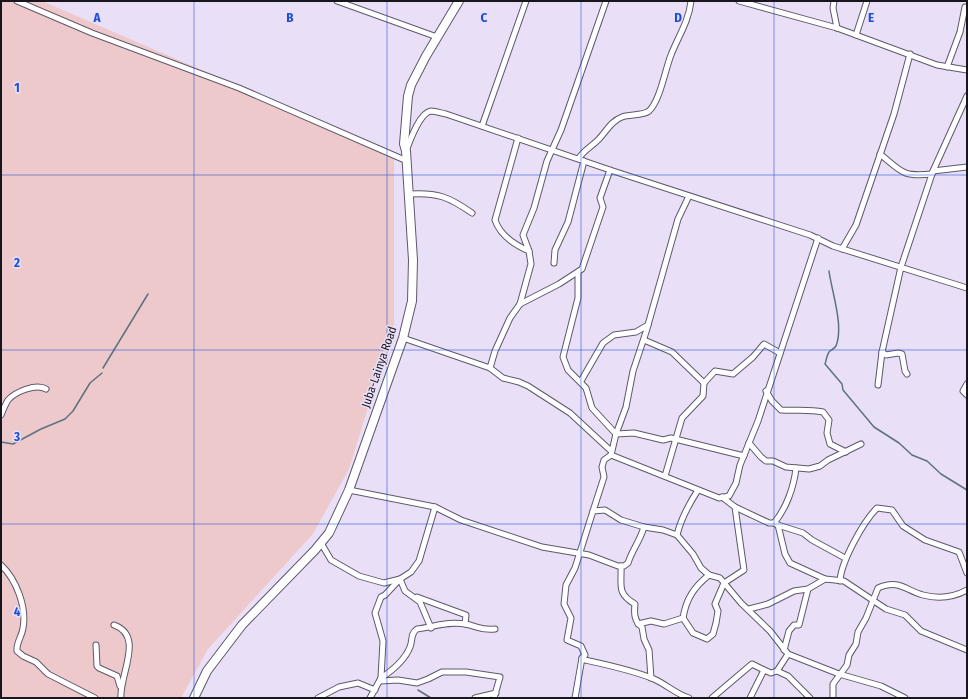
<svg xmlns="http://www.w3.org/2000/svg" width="968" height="699" font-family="'Fira Sans Condensed',sans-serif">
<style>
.green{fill:#edc9cb}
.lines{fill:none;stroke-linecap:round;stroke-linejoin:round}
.stream{stroke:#5d7181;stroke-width:1.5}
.street-casing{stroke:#5f576b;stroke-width:7}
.primary-casing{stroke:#5f576b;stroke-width:10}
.street{stroke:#fff;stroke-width:5}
.primary{stroke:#fff;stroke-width:8}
.grid{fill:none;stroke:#1d4ed8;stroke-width:1;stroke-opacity:0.55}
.labels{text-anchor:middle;stroke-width:3;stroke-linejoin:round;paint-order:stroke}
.street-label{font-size:12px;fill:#18151d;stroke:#e9e0f7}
.grid-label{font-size:13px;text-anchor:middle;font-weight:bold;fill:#1d4ed8;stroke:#e9e0f7;stroke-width:3;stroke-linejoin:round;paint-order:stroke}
</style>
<rect width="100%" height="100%" fill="#e9e0f7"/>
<!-- green -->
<polygon class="green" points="1,1 42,1 394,153 394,324 349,469 313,534 208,649 181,698 1,698"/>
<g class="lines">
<!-- stream -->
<g class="stream">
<path d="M829 271C832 293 844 326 836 346 834 349 831 350 829 352 827 355 826 361 825 364L842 384 843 390 874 427 899 443 912 455 927 461 941 474 967 490"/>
<polyline points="103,368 148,294"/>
<polyline points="1,442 13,444 41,429 65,419 73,411 90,383 102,373"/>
<polyline points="418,690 431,698"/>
</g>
<defs>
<g id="street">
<polyline points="17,1 92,33 239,88 407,161"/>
<polyline points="337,1 437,37"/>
<polyline points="739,1 837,28 937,65 967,70"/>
<polyline points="834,1 833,8 837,28"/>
<polyline points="856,35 867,1"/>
<polyline points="947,67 960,32 965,7 967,8"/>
<polyline points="482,126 526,1"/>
<path d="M518 138 495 220C500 235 515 245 529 251L531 264 520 304"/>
<path d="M406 151C410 141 419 113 431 111 435 111 441 113 446 114L610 170 810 235 833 246 967 288"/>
<path d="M880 154C902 172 902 177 932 174"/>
<path d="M579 158C584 150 591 147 598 140 606 132 611 121 622 117 629 114 643 116 649 111 660 101 665 70 671 55 678 37 689 21 691 1"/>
<polyline points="933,171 967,96"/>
<path d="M409 194C437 192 449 197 472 213"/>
<polyline points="689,196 678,219 646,332 633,371 626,407 616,434 611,455 719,498 729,496 736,483 740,465 758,421 818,238"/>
<polyline points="842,249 856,225 894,114 910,54"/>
<polyline points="529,251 523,235 534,208 547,161 561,130 606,1"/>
<polyline points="554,263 555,250 568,222 584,161"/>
<polyline points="578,272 578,298 563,357 568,370 586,388 592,408 616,434 634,433 663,440 671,438 744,456"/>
<polyline points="403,338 490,368 495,351 510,318 520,304 559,284 582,269 603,207 600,198 610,170"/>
<polyline points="644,340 672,352 704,383"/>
<polyline points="882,352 886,355 898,353 902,354 905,371 907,374"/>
<polyline points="490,368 503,378 519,382 528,386 570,413 610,450"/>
<polyline points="581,381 603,343 614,335 636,332 648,325"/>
<polyline points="967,384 963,391 967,395"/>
<polyline points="878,385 882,352 901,267 933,171 967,167"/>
<path d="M766 391 772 401 781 410C795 411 809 409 823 412L829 420 827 433 830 444 846 452"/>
<path d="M1 415C3 410 5 405 8 400 15 392 36 383 46 389"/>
<polyline points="749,443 761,457 766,461 773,461 786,467 809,469 820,466 828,460 861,444"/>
<polyline points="665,476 682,418 703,396 704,383 715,371 733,374 753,357 764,344 780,353"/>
<path d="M349 490 435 507 461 520 542 547 589 555 618 566H624L628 563C632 550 640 541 644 527L663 530 677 535 693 554 701 568 709 575 720 578 741 603 770 631 788 654 777 671 788 676 810 698"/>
<path d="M735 507 769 523H774C786 509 794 487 796 468"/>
<polyline points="593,511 604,477 602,467 604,460 611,455"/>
<polyline points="774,523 778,525 785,554 790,563 825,579"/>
<polyline points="778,525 803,533 812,540 845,558"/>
<path d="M644 527 621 520 605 510 593 511 575 568 566 585 564 604 571 618 567 640 581 646 585 655 582 658 585 660C608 665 632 670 654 679 667 685 676 694 689 698"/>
<path d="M677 535C681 518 689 504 698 490"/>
<polyline points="321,543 331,560 359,576 384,583 400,579 405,591 420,602 431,628"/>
<path d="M1 565C16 579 27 607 23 628 22 636 16 643 17 651L23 656 36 662 48 674 95 698"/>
<path d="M621 566C622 585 616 593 635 604 634 613 634 621 642 627L644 639 649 650 651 678"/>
<path d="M840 581C841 562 863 522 877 508L892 510 903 526 925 540 959 552 967 573"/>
<polyline points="417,597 466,615 465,624"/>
<polyline points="749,609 768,604 794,591 808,589 825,579 844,581 886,609 905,615 921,631 967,650"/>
<path d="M683 618C686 599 694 587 709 575"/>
<polyline points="638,624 651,621 664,624 683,618 693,633 707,639 713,634 716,623 718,611 715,604 724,583 744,570 735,507 722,497"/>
<path d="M114 625C145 636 119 675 121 698"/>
<polyline points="96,645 97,666 99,668 117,676 120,686"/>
<polyline points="784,650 789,631 794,625 799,625 808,589"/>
<polyline points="788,654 839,674 881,686 905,698"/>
<path d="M381 678C393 670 405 660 410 647 413 640 410 634 417 629 433 627 449 621 465 624 477 626 482 631 495 629"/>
<polyline points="380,681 398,680 417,683 428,679 442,672 466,672 500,677 494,698"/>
<polyline points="318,698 339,687 358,683 375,690"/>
<polyline points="370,698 381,678 383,641 375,613 381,597 385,595 400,579 411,572 419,561 435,507"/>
<polyline points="475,698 496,693"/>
<polyline points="575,698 582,658"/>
<polyline points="712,698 752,664 764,670"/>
<polyline points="750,698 764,670 771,673 777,671"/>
<path d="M833 698V684L847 665 849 655 856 644 858 632 866 618 878 588C899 579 905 590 923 595 938 599 954 597 967 590"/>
</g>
<polyline id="primary" points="194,698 207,671 242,625 315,550 329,533 349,490 403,338 412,301 413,260 406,151 404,144 408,96 411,85 426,56 459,1"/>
</defs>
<!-- street casing -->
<use href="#street" class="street-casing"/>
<!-- primary casing -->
<use href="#primary" class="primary-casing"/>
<!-- street -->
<use href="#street" class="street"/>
<!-- primary -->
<use href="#primary" class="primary"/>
</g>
<!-- grid -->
<path class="grid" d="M194 1V698M387 1V698M581 1V698M774 1V698M1 175H967M1 350H967M1 524H967"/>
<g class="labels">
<!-- street labels -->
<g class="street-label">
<text transform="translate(379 367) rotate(-71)" y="4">Juba-Lainya Road</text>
</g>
</g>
<g class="grid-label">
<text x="97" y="22">A</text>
<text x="290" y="22">B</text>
<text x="484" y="22">C</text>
<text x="678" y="22">D</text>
<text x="871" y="22">E</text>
<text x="17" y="92">1</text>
<text x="17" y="267">2</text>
<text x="17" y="441">3</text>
<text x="17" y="616">4</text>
</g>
<!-- border -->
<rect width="968" height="699" fill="none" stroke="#18151d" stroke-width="4"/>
</svg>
